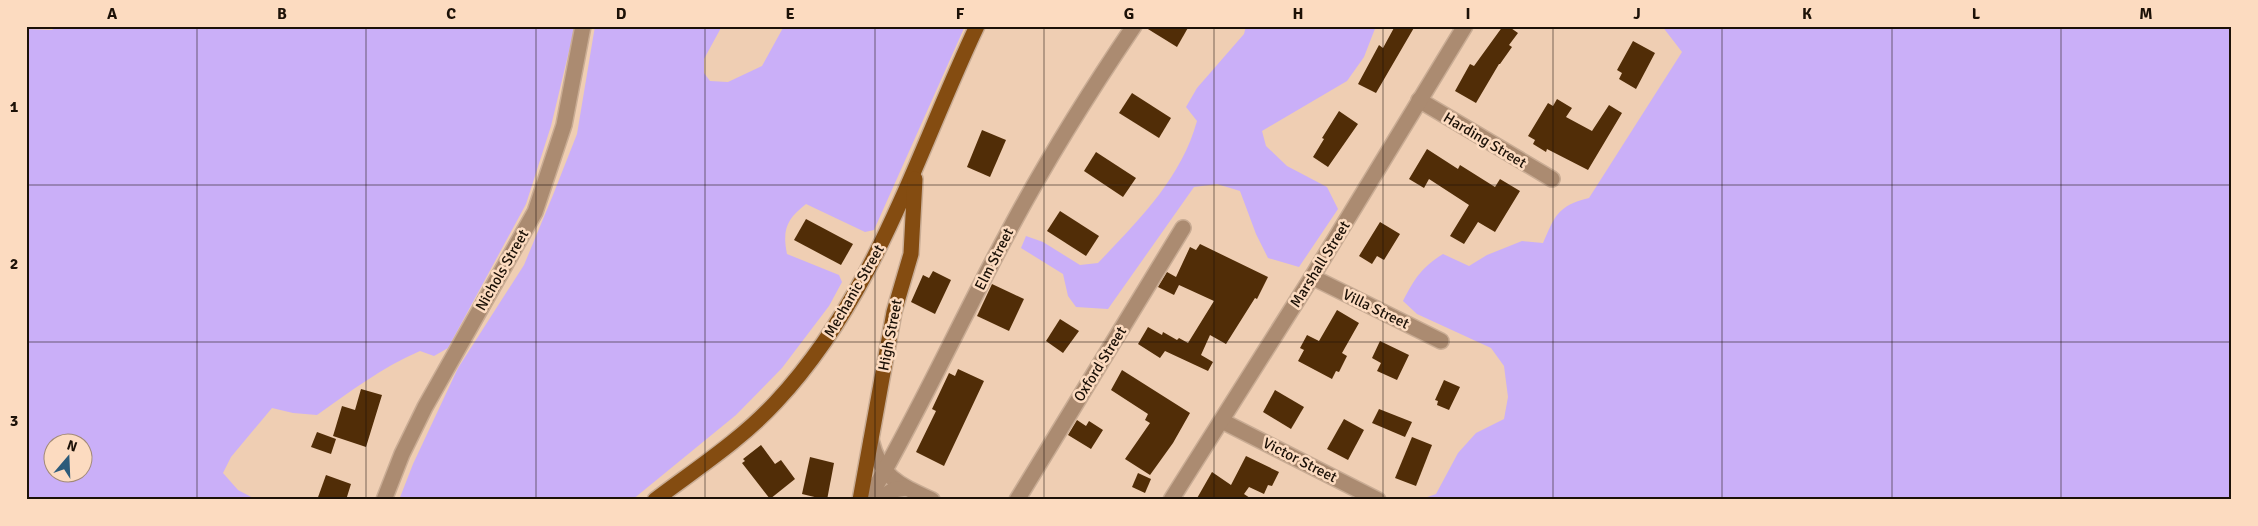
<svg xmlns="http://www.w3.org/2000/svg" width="2258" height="526" font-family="Signika,sans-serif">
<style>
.green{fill:#caaff8;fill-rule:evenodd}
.building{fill:#512d07}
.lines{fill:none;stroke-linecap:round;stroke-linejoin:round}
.minor-casing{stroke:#c9ac94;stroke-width:18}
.major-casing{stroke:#c9ac94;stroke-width:18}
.minor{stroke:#ab8b71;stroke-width:15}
.major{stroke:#844c11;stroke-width:15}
.grid{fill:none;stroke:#1c1107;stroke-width:1;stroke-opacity:0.55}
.labels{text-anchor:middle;stroke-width:5;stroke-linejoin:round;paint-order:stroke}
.street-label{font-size:15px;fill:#1c1107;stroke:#fcdbc0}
.neatline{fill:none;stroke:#1c1107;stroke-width:2}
.grid-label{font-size:16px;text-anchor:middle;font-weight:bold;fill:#1c1107}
</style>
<rect width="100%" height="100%" fill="#efceb3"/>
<!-- green -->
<g class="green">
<path d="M58 26H575L551 126 526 204 448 348 434 356 420 351C382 367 350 392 317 415L293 413 272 408 231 457 223 473 238 490 257 500H26V29L52 30ZM52 444H82V474H52Z"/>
<path d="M595 26H722L704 59V73L710 81 728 82 762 66 784 26H965L874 230 865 232 806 204C787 219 782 229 787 254L839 275 842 282 829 306 782 368 736 415 632 500H399L413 464 458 368 524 265 553 195 577 134Z"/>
<path d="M1246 26H1376L1364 57 1347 81 1262 131 1266 146 1287 166 1327 187 1338 209 1299 267 1268 258 1256 234 1240 191 1217 184 1194 187 1108 309 1076 307 1068 296 1063 274 1021 248 1026 236 1043 242 1080 265 1098 263C1138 221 1181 179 1197 121L1186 107 1197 88 1244 34Z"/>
<path d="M1662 26H2232V500H1419L1436 494 1458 453 1476 433 1504 419 1508 397 1504 366 1491 348 1417 314 1403 301C1415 278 1421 268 1443 254L1469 266 1487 255 1522 241 1543 243C1555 216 1557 206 1589 198L1682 52Z"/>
</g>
<!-- building -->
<g class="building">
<polygon points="1143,26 1189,26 1177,47"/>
<polygon points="1395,26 1415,26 1376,93 1358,84 1379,45 1383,48"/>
<polygon points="1503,26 1508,26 1518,33 1509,45 1512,47 1500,64 1499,64 1476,103 1455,91 1470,64 1474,66"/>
<polygon points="1633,41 1655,53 1636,89 1619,79 1622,73 1617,70"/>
<polygon points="1132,93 1171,118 1159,138 1119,113"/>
<polygon points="1557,99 1572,108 1566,117 1592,131 1609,105 1622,113 1588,170 1547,149 1546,152 1533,144 1535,140 1528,136 1548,103 1553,106"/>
<polygon points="1339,111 1358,124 1328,167 1313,157 1324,139 1322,138"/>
<polygon points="982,130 1006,140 990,177 967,167"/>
<polygon points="1427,149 1458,169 1460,165 1495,187 1500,179 1520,191 1495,232 1478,222 1464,244 1450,236 1469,205 1429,179 1424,188 1409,179"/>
<polygon points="1096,152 1136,178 1123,197 1084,171"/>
<polygon points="1060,211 1099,236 1086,256 1047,231"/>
<polygon points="806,219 853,244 841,265 794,240"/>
<polygon points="1380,222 1400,234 1384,260 1377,256 1372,264 1359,256"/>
<polygon points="1200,244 1268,277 1257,299 1255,298 1226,344 1210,335 1201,355 1213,362 1208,371 1165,351 1160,358 1138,344 1148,327 1162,335 1163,332 1177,340 1179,338 1188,343 1214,301 1179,285 1174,295 1158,287 1167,272 1176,277 1190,247 1196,250"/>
<polygon points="933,271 951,280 935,314 911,302 923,275 929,278"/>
<polygon points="992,284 1024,299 1009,331 977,316"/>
<polygon points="1337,310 1359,323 1342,353 1347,356 1339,372 1336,371 1332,379 1298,361 1304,350 1300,348 1307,335 1319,341"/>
<polygon points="1060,319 1079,331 1063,353 1046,341"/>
<polygon points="1380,341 1409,355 1397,380 1377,371 1381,363 1372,358"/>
<polygon points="958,369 984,381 944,466 916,452 936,411 932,409 949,373 955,376"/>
<polygon points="1122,370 1190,413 1173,443 1150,475 1125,459 1150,423 1145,420 1148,414 1111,390"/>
<polygon points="1444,380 1460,387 1449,410 1437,405 1438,401 1435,400"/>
<polygon points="361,389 382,395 366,447 333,436 342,406 355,410"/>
<polygon points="1275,390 1304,407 1291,429 1263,412"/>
<polygon points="1379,409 1412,422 1405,437 1372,423"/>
<polygon points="1344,419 1364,430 1348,460 1327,449"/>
<polygon points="1077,420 1086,426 1089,421 1103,430 1091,449 1068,435"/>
<polygon points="317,432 336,439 331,454 311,447"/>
<polygon points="1412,437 1432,445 1416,486 1395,478"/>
<polygon points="761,445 775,464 781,460 795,479 770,499 742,463 745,461 743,459"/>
<polygon points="1246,456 1279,472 1272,486 1268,485 1264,494 1249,487 1244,494 1253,500 1196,500 1212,472 1231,485"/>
<polygon points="810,457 834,463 827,500 802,494"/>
<polygon points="1138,473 1151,479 1145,493 1132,487"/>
<polygon points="326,475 351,484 346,500 317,500"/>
</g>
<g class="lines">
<defs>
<g id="minor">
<polyline points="1419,100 1552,179"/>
<polyline points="1312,277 1441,341"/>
<polyline points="1222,421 1378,500"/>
<path d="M871 440C880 477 899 485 932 500"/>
<polyline points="384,500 402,454 425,407 535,212 564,125 583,26"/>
<path d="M868 500C920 411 962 317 1011 227 1048 158 1090 91 1134 26"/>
<polyline points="877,500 893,490 906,488"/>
<polyline points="1017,500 1183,228"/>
<polyline points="1171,500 1312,277 1465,26"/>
</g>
<g id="major">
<path d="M655 500C696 469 741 440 776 402 876 295 916 155 977 26"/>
<polyline points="860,500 894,312 911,254 915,179"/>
</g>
</defs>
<!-- minor casing -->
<use href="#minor" class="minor-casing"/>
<!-- major casing -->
<use href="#major" class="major-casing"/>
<!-- minor -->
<use href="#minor" class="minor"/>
<!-- major -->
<use href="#major" class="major"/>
</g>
<!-- grid -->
<path class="grid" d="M197 26V500M366 26V500M536 26V500M705 26V500M875 26V500M1044 26V500M1214 26V500M1383 26V500M1553 26V500M1722 26V500M1892 26V500M2061 26V500M26 185H2232M26 342H2232"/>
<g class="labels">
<!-- street labels -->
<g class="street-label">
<text transform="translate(1485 140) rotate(31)" y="5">Harding Street</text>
<text transform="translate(994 259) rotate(-63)" y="5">Elm Street</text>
<text transform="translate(1320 264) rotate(-58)" y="5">Marshall Street</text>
<text transform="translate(502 270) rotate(-60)" y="5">Nichols Street</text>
<text transform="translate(854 291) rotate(-60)" y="5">Mechanic Street</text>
<text transform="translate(1376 309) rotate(26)" y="5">Villa Street</text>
<text transform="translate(890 335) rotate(-79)" y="5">High Street</text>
<text transform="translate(1100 364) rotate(-58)" y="5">Oxford Street</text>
<text transform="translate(1300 460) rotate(27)" y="5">Victor Street</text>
</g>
</g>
<!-- border -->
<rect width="2258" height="526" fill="none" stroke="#fcdbc0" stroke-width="55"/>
<!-- north arrow -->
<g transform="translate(68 458) rotate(19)"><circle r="24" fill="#fcdbc0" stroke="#a28a76"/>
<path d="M0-4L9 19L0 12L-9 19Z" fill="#2d5b7a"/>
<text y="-8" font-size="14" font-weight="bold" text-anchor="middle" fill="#1c1107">N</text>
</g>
<rect x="28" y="28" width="2202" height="470" class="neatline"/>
<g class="grid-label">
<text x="112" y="19">A</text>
<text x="282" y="19">B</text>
<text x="451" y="19">C</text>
<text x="621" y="19">D</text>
<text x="790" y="19">E</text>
<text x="960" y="19">F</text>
<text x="1129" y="19">G</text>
<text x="1298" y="19">H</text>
<text x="1468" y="19">I</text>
<text x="1637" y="19">J</text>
<text x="1807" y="19">K</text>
<text x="1976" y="19">L</text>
<text x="2146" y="19">M</text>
<text x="14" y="112">1</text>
<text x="14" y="269">2</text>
<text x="14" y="426">3</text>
</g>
</svg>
